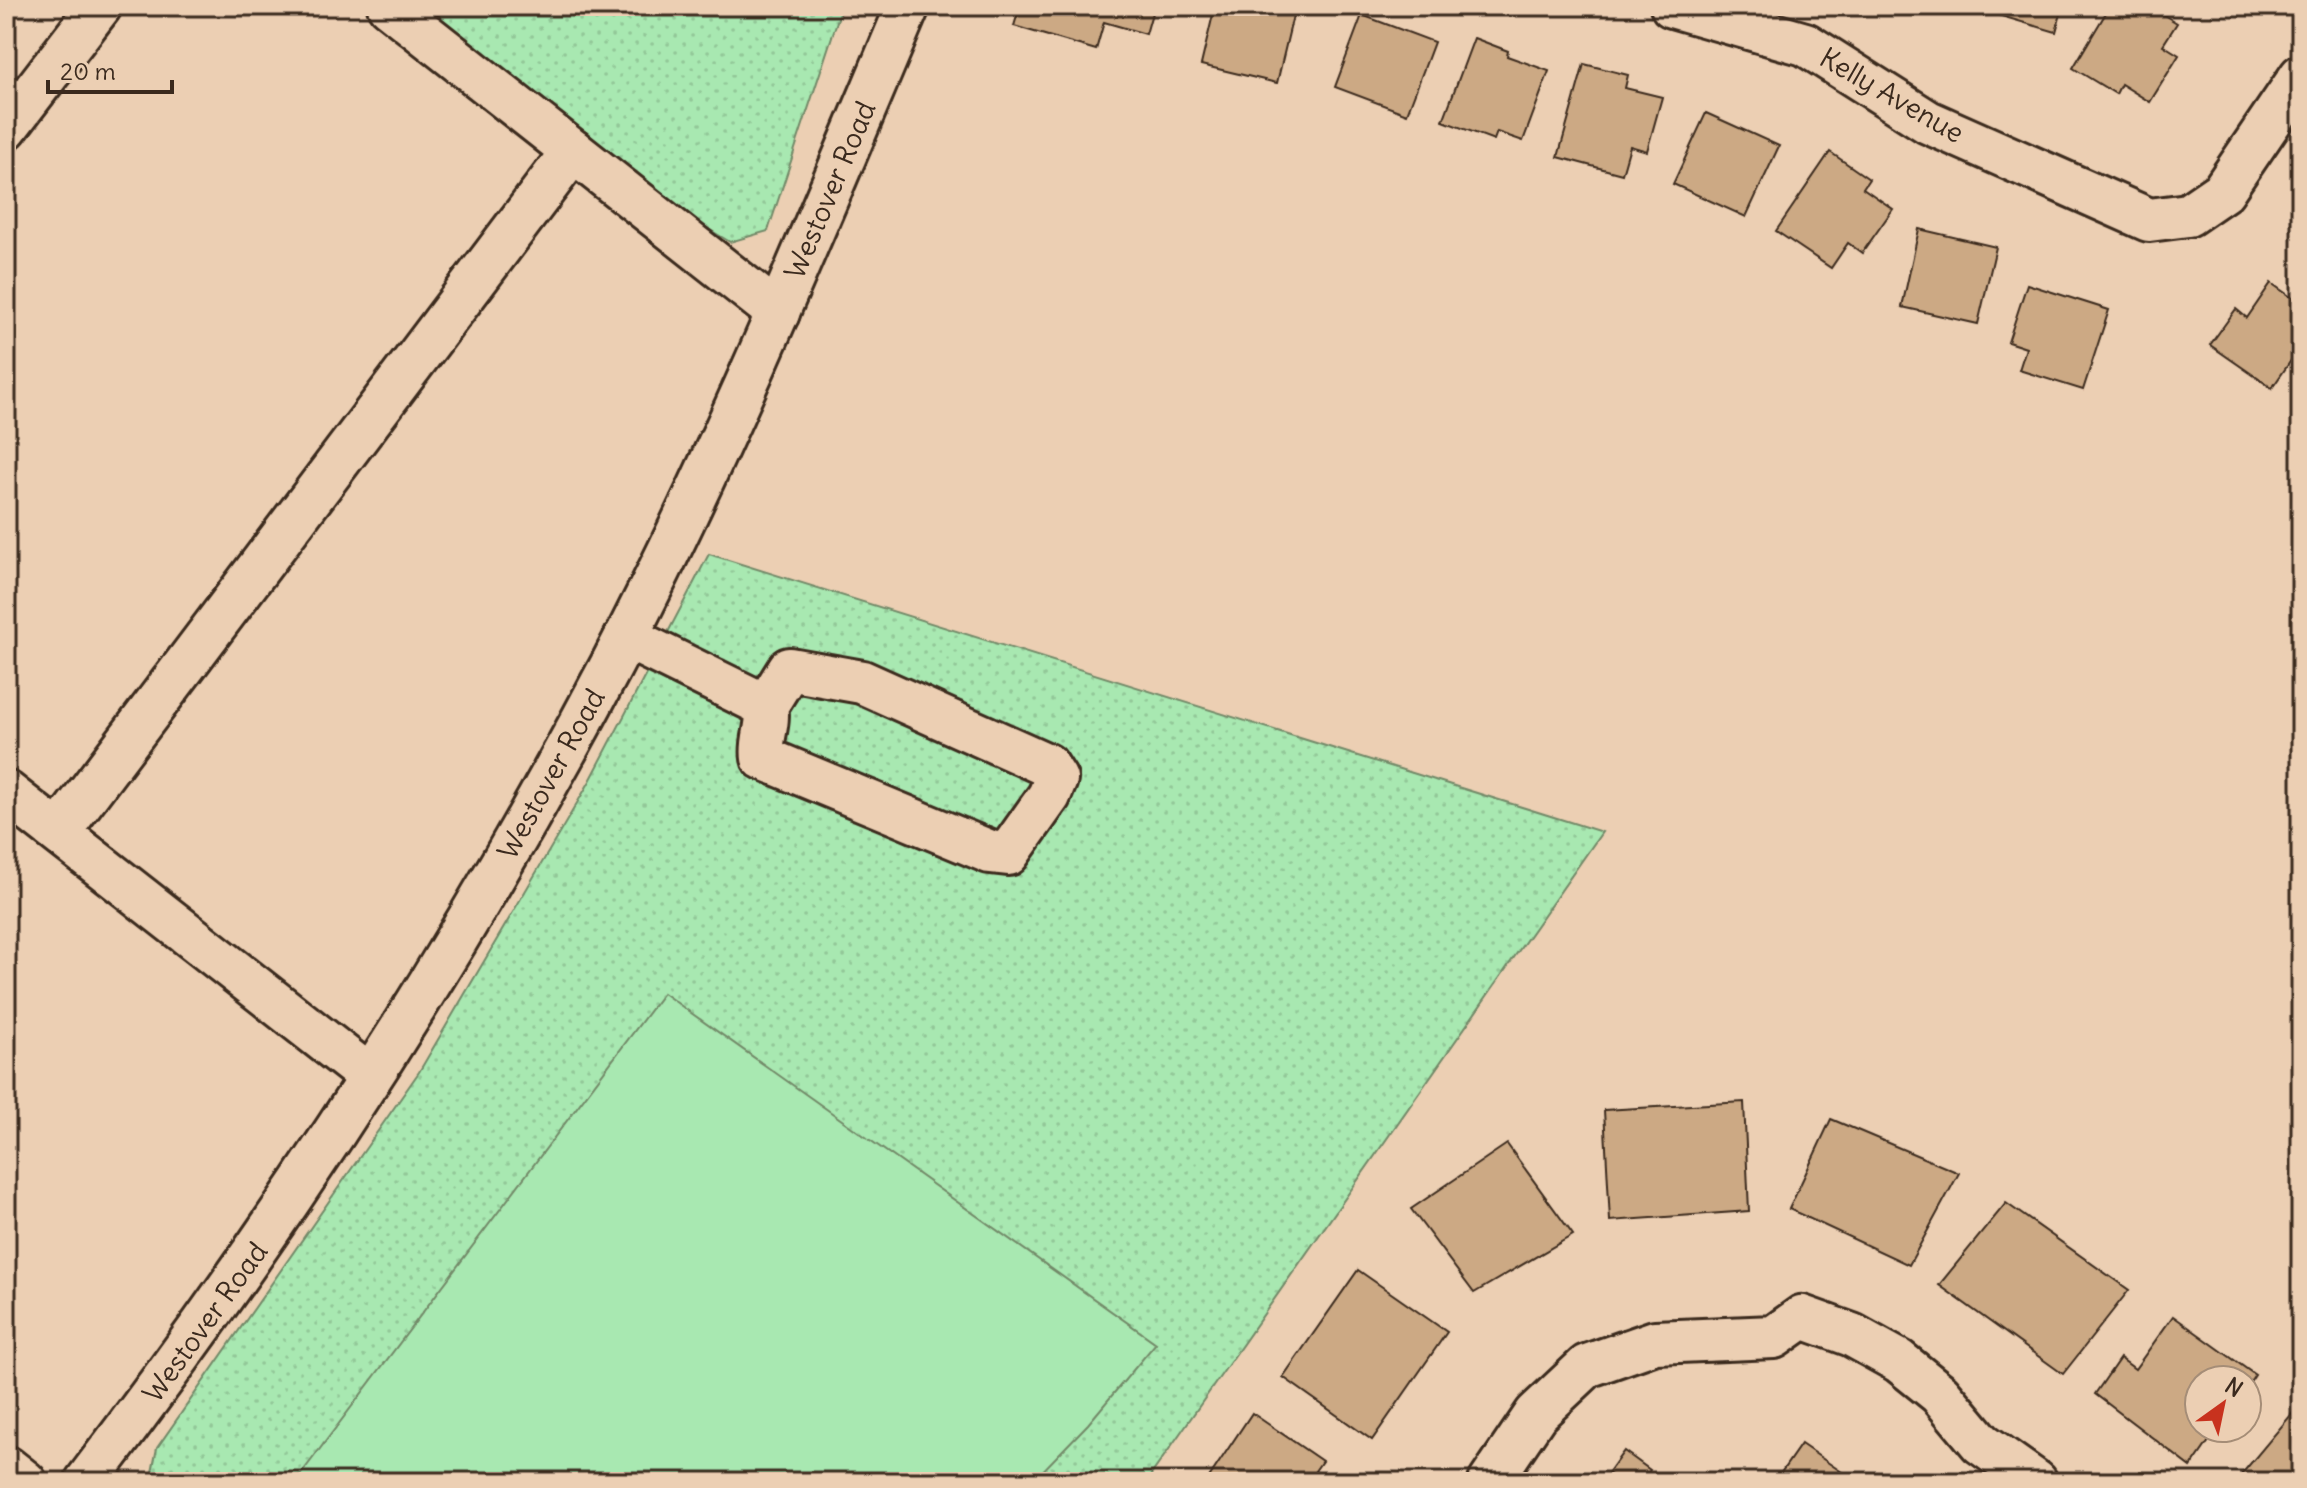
<svg xmlns="http://www.w3.org/2000/svg" width="2307" height="1488" font-family="Delius,sans-serif">
<style>
.park{fill:url(#park-dots);stroke:#728968;stroke-width:2}
.garden{fill:#a8e8b1;stroke:#728968;stroke-width:2}
.building{fill:#cca984;stroke:#3b2a1e;stroke-width:2}
.lines{fill:none;stroke-linecap:round;stroke-linejoin:round}
.minor-casing{stroke:#3b2a1e;stroke-width:48}
.minor{stroke:#eccfb3;stroke-width:42}
.labels{text-anchor:middle;stroke-width:6;stroke-linejoin:round;paint-order:stroke}
.street-label{font-size:28px;fill:#3b2a1e;stroke:#eccfb3}
</style>
<defs>
<pattern id="park-dots" width="8" height="8" patternUnits="userSpaceOnUse" patternTransform="scale(2)"><rect width="8" height="8" fill="#a8e8b1"/><path d="M2 2h.1M6 6h.1" fill="none" stroke="#92c798" stroke-width="1.8" stroke-linecap="round"/></pattern>
</defs>
<rect width="100%" height="100%" fill="#eccfb3"/>
<filter id="ink" filterUnits="userSpaceOnUse"><feTurbulence type="fractalNoise" baseFrequency=".0125" numOctaves="2"/><feDisplacementMap in="SourceGraphic" scale="16" xChannelSelector="R" yChannelSelector="G"/><feConvolveMatrix kernelMatrix="1 2 1 2 8 2 1 2 1" color-interpolation-filters="sRGB"/></filter>
<g filter="url(#ink)">
<!-- park -->
<g class="park">
<polygon points="420,6 842,6 768,231 730,242 702,225"/>
<polygon points="709,554 1602,832 1146,1482 150,1482 157,1448 419,1072 590,781"/>
</g>
<!-- garden -->
<polygon class="garden" points="663,993 1156,1343 1088,1424 1032,1482 295,1482"/>
<!-- building -->
<g class="building">
<polygon points="1020,6 1154,6 1146,34 1104,22 1096,50 1014,26"/>
<polygon points="1215,6 1295,7 1277,83 1201,65"/>
<polygon points="1982,6 2063,6 2056,32 1981,10"/>
<polygon points="2110,6 2149,6 2177,23 2163,45 2179,55 2150,102 2121,84 2116,94 2073,68"/>
<polygon points="1362,15 1434,42 1407,114 1335,87"/>
<polygon points="1474,38 1508,51 1507,56 1549,71 1523,141 1497,132 1494,140 1443,121"/>
<polygon points="1584,64 1628,75 1625,88 1662,97 1647,151 1630,146 1622,174 1558,157"/>
<polygon points="1706,113 1779,146 1746,217 1673,184"/>
<polygon points="1830,152 1869,179 1863,188 1893,209 1862,253 1848,243 1831,268 1776,231"/>
<polygon points="1919,229 1996,247 1978,324 1902,307"/>
<polygon points="2271,283 2301,304 2301,346 2272,388 2210,345 2236,309 2247,318"/>
<polygon points="2027,284 2109,310 2083,390 2019,370 2026,348 2008,342"/>
<polygon points="1744,1102 1749,1211 1610,1221 1604,1110"/>
<polygon points="1831,1119 1959,1173 1909,1265 1789,1209"/>
<polygon points="1507,1144 1573,1235 1474,1293 1411,1209"/>
<polygon points="2006,1203 2129,1290 2063,1374 1939,1285"/>
<polygon points="1358,1270 1447,1332 1372,1440 1283,1377"/>
<polygon points="2173,1316 2255,1375 2247,1387 2247,1380 2199,1380 2199,1428 2218,1428 2191,1467 2095,1394 2120,1358 2135,1369"/>
<polygon points="2301,1403 2301,1482 2235,1482"/>
<polygon points="1252,1413 1322,1461 1315,1471 1331,1482 1206,1482"/>
<polygon points="1801,1444 1852,1479 1853,1476 1862,1482 1778,1482 1776,1480"/>
<polygon points="1624,1451 1650,1470 1642,1482 1616,1482 1618,1479 1608,1473"/>
</g>
<g class="lines">
<defs>
<g id="minor">
<polyline points="389,6 778,313"/>
<polyline points="1672,6 1805,44 1928,122 2149,220 2188,215 2223,191 2301,76"/>
<polyline points="6,128 100,6"/>
<polyline points="626,637 766,706"/>
<path d="M789 669 862 682 1047 765 1056 779 1049 796 1008 854 990 852 763 758C760 740 770 724 766 706Z"/>
<polyline points="6,792 369,1076"/>
<polyline points="59,832 573,151"/>
<polyline points="6,1467 25,1482"/>
<path d="M86 1482C282 1225 460 953 611 666 723 452 814 228 908 6"/>
<polyline points="1490,1482 1536,1414 1587,1366 1655,1342 1774,1337 1802,1317 1852,1335 1899,1361 1940,1394 1981,1443 2036,1482"/>
</g>
</defs>
<!-- minor casing -->
<use href="#minor" class="minor-casing"/>
<!-- minor -->
<use href="#minor" class="minor"/>
</g>
</g>
<g class="labels">
<!-- street labels -->
<g class="street-label">
<text transform="translate(1892 95) rotate(30)" y="10">Kelly Avenue</text>
<text transform="translate(830 190) rotate(-67)" y="10">Westover Road</text>
<text transform="translate(551 774) rotate(-61)" y="10">Westover Road</text>
<text transform="translate(205 1322) rotate(-54)" y="10">Westover Road</text>
</g>
</g>
<!-- margin -->
<rect width="2307" height="1488" fill="none" stroke="#eccfb3" stroke-width="32"/>
<rect x="16" y="16" width="2275" height="1456" fill="none" stroke="#3b2a1e" stroke-width="3" filter="url(#ink)"/>
<!-- north arrow -->
<g transform="translate(2223 1404) rotate(33)"><circle r="38" fill="#eccfb3" stroke="#a58d77" stroke-width="2"/>
<path d="M0-6L14 30L0 20L-14 30Z" fill="#c8321e"/>
<text y="-12" font-size="22" font-weight="bold" text-anchor="middle" fill="#3b2a1e">N</text>
</g>
<!-- scale -->
<path d="M48 80v12h124v-12" fill="none" stroke="#3b2a1e" stroke-width="4"/>
<text x="60" y="80" font-size="24" fill="#3b2a1e" stroke="#eccfb3" stroke-width="6" paint-order="stroke">20 m</text>
</svg>
